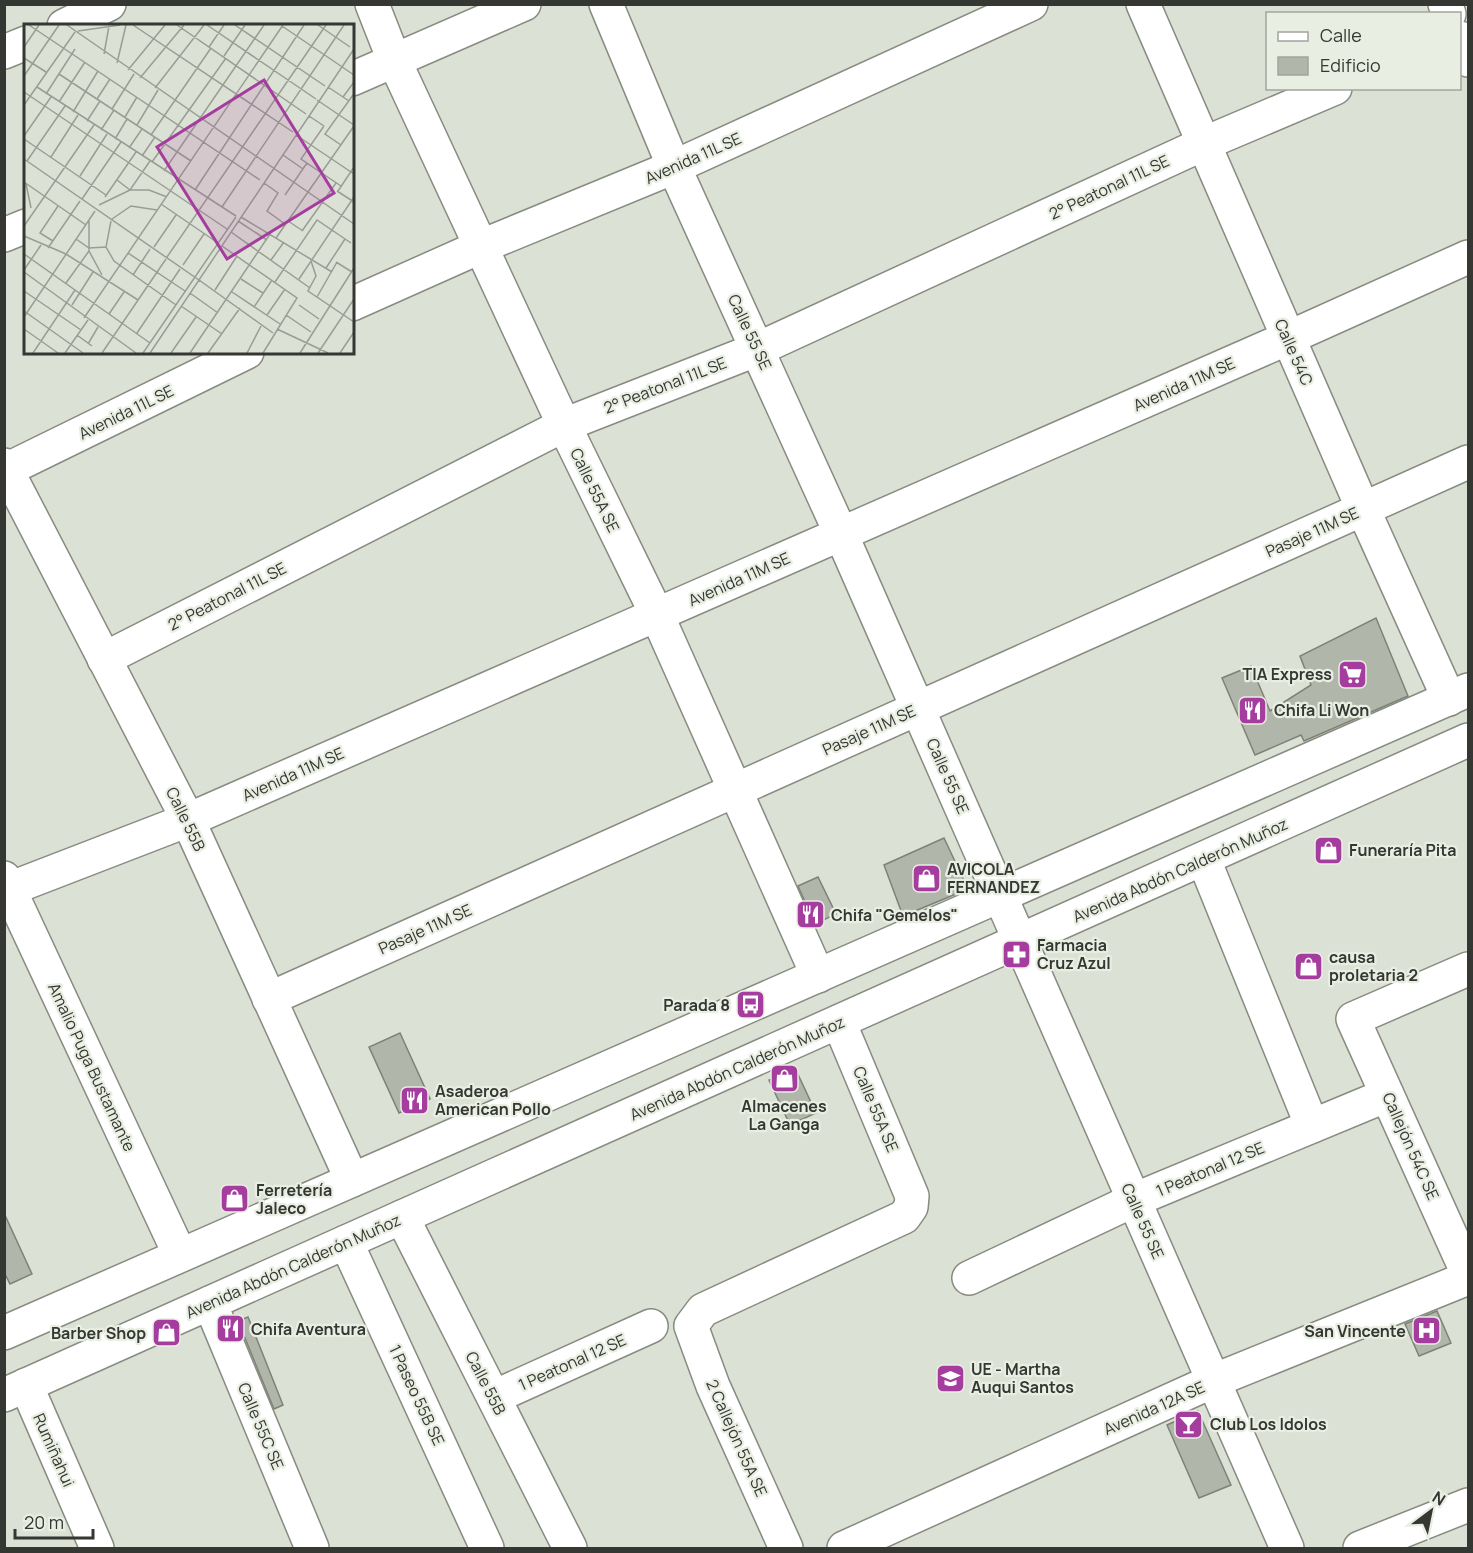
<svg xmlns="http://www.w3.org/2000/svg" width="1473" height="1553" font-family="Manrope,sans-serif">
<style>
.building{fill:#b1b6aa;stroke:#7d8277;stroke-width:1.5}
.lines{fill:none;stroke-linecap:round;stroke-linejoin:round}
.minor-casing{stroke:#878b80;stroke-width:36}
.major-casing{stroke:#878b80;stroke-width:36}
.minor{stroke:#fff;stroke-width:33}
.major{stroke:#fff;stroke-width:33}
.labels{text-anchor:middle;stroke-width:4.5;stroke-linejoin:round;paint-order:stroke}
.street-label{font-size:16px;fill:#353732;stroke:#e9eee2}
.poi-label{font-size:16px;font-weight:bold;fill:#353732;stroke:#e9eee2;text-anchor:start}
.inset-road{fill:none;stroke:#999d94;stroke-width:1.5}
.view{fill:#a53d9f;fill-opacity:0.15;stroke:#a53d9f;stroke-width:3}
.inset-edge{fill:none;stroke:#353732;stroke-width:3}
</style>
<rect width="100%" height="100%" fill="#dce1d5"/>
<!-- building -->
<g class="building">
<polygon points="1376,618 1408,696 1304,741 1301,735 1255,755 1222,678 1251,666 1270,711 1311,685 1300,656"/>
<polygon points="944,838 968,889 903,916 884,865"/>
<polygon points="818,877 836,914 815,924 798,886"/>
<polygon points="400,1033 430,1099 399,1113 369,1047"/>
<polygon points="795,1068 816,1113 790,1125 769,1080"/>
<polygon points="4,1213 32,1274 10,1284 4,1272"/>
<polygon points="1437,1311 1451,1343 1419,1356 1405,1324"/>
<polygon points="248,1317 283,1405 274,1409 238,1321"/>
<polygon points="1198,1411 1231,1485 1199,1498 1167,1425"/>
</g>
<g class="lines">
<defs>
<g id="minor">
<polyline points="372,4 394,60 564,425 657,615 818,976"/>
<polyline points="606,4 674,167 841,534 1287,1548"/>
<polyline points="1143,4 1363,509 1449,699"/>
<polyline points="1445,4 1449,14"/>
<polyline points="64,26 109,4"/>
<polyline points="1460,38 1468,60"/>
<polyline points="4,52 26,43"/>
<polyline points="352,79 524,4"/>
<polyline points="4,235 26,226"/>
<polyline points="352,304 482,246 674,167 1031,4"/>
<polyline points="4,465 188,820 352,1180"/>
<polyline points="4,471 247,352"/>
<polyline points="104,659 564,425 758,349 1203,144 1335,88"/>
<polyline points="1204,860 1312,1126"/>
<polyline points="4,878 180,1255"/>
<polyline points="4,891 188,820 1288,338 1468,257"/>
<polyline points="1468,969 1353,1019 1468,1274"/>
<polyline points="269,999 1468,462"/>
<polyline points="402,1217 570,1548"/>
<polyline points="346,1242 487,1548"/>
<polyline points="969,1278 1134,1200 1387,1095"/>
<polyline points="210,1303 312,1548"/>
<polyline points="26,1385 97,1548"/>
<polyline points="494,1397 651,1326"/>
<polyline points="786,1548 713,1386 691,1326 703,1310 904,1217 911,1207 912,1196 839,1022"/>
<polyline points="844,1548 1213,1381 1468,1278"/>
<polyline points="1360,1548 1468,1505"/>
</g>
<g id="major">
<polyline points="4,1333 1468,690"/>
<polyline points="4,1395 1468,740"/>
</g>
</defs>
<!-- minor casing -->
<use href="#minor" class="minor-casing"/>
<!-- major casing -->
<use href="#major" class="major-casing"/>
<!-- minor -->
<use href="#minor" class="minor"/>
<!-- major -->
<use href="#major" class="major"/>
</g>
<!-- icons -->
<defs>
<symbol id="supermarket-square" viewBox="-11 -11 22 22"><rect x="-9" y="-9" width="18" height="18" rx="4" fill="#a53d9f" stroke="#e9eee2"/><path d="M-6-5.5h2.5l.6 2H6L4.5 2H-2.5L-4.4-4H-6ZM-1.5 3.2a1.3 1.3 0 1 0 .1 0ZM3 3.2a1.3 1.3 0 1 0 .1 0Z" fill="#fff"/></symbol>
<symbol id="restaurant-square" viewBox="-11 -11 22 22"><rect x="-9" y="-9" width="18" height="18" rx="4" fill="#a53d9f" stroke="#e9eee2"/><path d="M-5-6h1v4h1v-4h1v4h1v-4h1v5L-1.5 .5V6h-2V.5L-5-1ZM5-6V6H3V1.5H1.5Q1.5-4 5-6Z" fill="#fff"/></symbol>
<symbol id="shop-square" viewBox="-11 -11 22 22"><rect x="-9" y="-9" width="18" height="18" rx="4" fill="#a53d9f" stroke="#e9eee2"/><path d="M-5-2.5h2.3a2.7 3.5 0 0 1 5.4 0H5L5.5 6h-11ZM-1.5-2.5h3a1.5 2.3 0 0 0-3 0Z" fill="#fff"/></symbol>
<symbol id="pharmacy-square" viewBox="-11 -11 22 22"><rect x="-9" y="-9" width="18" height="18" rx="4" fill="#a53d9f" stroke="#e9eee2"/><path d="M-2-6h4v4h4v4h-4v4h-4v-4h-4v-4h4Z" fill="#fff"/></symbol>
<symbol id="bus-square" viewBox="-11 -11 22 22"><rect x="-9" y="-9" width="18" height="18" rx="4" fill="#a53d9f" stroke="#e9eee2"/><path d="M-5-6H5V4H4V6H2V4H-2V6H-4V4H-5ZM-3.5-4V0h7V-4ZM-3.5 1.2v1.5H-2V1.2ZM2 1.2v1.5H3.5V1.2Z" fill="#fff"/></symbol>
<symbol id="hospital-square" viewBox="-11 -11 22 22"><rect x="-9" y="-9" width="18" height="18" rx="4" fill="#a53d9f" stroke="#e9eee2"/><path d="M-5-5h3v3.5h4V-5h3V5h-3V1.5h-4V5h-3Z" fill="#fff"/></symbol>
<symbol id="school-square" viewBox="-11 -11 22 22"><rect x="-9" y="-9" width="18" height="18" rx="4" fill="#a53d9f" stroke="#e9eee2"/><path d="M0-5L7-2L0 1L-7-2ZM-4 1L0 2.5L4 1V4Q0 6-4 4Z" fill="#fff"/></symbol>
<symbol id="bar-square" viewBox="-11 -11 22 22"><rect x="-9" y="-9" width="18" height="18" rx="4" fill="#a53d9f" stroke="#e9eee2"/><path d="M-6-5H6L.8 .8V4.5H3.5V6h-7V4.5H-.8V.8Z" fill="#fff"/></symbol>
</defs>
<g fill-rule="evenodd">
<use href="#supermarket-square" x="1336" y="658" width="33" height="33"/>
<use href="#restaurant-square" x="1236" y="694" width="33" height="33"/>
<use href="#shop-square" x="1312" y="834" width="33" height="33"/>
<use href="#shop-square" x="910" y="862" width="33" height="33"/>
<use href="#restaurant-square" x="794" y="898" width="33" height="33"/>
<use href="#pharmacy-square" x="1000" y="938" width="33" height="33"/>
<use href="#shop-square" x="1292" y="950" width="33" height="33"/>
<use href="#bus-square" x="734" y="988" width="33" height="33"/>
<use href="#shop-square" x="768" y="1062" width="33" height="33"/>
<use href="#restaurant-square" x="398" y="1084" width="33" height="33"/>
<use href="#shop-square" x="218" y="1182" width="33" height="33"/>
<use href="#restaurant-square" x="214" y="1312" width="33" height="33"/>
<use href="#hospital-square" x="1410" y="1314" width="33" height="33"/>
<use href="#shop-square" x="150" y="1316" width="33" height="33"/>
<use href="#school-square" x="934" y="1362" width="33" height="33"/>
<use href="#bar-square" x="1172" y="1408" width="33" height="33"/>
</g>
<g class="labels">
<!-- street labels -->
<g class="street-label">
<text transform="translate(693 158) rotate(-24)" y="6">Avenida 11L SE</text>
<text transform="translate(1109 187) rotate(-25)" y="6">2° Peatonal 11L SE</text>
<text transform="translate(750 332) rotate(65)" y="6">Calle 55 SE</text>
<text transform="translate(1294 352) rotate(66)" y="6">Calle 54C</text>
<text transform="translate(1184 384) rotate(-24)" y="6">Avenida 11M SE</text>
<text transform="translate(665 385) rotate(-21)" y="6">2° Peatonal 11L SE</text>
<text transform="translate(126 412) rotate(-26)" y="6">Avenida 11L SE</text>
<text transform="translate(595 490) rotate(64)" y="6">Calle 55A SE</text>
<text transform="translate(1312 532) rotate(-24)" y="6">Pasaje 11M SE</text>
<text transform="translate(739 579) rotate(-24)" y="6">Avenida 11M SE</text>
<text transform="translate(227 596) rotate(-27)" y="6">2° Peatonal 11L SE</text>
<text transform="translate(869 730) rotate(-24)" y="6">Pasaje 11M SE</text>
<text transform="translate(293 774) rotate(-24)" y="6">Avenida 11M SE</text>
<text transform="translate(948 776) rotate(66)" y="6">Calle 55 SE</text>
<text transform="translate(186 819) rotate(64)" y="6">Calle 55B</text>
<text transform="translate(1180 870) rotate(-24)" y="6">Avenida Abdón Calderón Muñoz</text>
<text transform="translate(425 929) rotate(-24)" y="6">Pasaje 11M SE</text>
<text transform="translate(92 1067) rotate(65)" y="6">Amalio Puga Bustamante</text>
<text transform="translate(737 1068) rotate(-24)" y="6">Avenida Abdón Calderón Muñoz</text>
<text transform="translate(876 1109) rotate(67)" y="6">Calle 55A SE</text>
<text transform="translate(1411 1146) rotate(66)" y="6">Callejón 54C SE</text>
<text transform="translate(1210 1169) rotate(-23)" y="6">1 Peatonal 12 SE</text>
<text transform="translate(1143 1221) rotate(66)" y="6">Calle 55 SE</text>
<text transform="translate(293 1266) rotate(-24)" y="6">Avenida Abdón Calderón Muñoz</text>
<text transform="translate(572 1362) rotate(-24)" y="6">1 Peatonal 12 SE</text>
<text transform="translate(486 1383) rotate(63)" y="6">Calle 55B</text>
<text transform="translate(417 1395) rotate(65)" y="6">1 Paseo 55B SE</text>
<text transform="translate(1154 1408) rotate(-24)" y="6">Avenida 12A SE</text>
<text transform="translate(261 1426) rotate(67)" y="6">Calle 55C SE</text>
<text transform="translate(737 1438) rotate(66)" y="6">2 Callejón 55A SE</text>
<text transform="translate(54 1450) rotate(66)" y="6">Rumiñahui</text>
</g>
<!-- poi labels -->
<g class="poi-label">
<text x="1332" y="680" text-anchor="end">TIA Express</text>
<text x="1274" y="716">Chifa Li Won</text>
<text x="1349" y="856">Funeraría Pita</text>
<text x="947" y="875">AVICOLA<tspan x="947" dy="18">FERNANDEZ</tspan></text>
<text x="831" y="921">Chifa "Gemelos"</text>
<text x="1037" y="951">Farmacia<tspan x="1037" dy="18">Cruz Azul</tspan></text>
<text x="1329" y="963">causa<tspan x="1329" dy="18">proletaria 2</tspan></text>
<text x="730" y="1011" text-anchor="end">Parada 8</text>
<text x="435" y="1097">Asaderoa<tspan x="435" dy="18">American Pollo</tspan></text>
<text x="784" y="1112" text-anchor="middle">Almacenes<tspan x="784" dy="18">La Ganga</tspan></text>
<text x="256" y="1196">Ferretería<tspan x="256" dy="18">Jaleco</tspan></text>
<text x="251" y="1335">Chifa Aventura</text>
<text x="1406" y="1337" text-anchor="end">San Vincente</text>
<text x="146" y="1339" text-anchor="end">Barber Shop</text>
<text x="971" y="1375">UE - Martha<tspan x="971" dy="18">Auqui Santos</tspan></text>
<text x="1210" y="1430">Club Los Idolos</text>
</g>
</g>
<!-- overview -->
<g transform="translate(24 24)">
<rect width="330" height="330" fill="#dce1d5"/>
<path class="inset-road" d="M5 1 236 156M43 1 330 200M109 1 269 108M153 1 282 90M183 1 292 75M211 1 301 62M294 1 326 23M258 2 330 51M54 7 96 1M0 23 15 1M185 23 200 1M80 30 85 2M200 32 221 1M0 34 22 48M93 39 102 1M104 46 141 1M35 50 167 137M0 52 35 1M116 54 160 1M13 63 212 192M304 63 325 77M131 64 180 1M0 68 203 205M22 70 51 25M319 73 330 58M73 75 86 55M293 76 330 101M35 78 61 38M0 81 51 8M88 85 110 50M49 88 74 47M285 92 300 102M101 93 113 73M63 97 76 77M113 101 134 66M300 102 277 135 317 162M77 106 90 86M127 111 187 24M272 111 330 150M0 112 27 73M0 115 82 171M91 115 103 95M317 121 301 110 329 71M105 124 118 105M259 131 279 145M118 132 131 113M27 133 54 91M0 135 175 256 330 25M3 137 41 82M128 138 202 34M140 147 240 1M56 152 83 110M93 156 106 166 126 137M0 158 62 201M240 159 254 169 243 187 261 200M2 160 7 184M171 166 280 1M313 167 330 178M314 167 330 143M261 171 283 139M81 173 112 128M58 175 97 118M137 180 194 219M75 181 106 166H125L143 173M198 183 320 1M217 193 308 248M88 195 107 182 133 186M65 197V227L78 251M87 197 82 223 90 237 152 281M214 197 243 216M264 197 279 207M0 202 70 101M278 207 312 159M207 208 286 264M0 212 42 230 114 276M252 214 330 102M52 215 65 224 82 223M29 217 16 209 34 182M198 222 273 274 239 329M130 223 152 191M24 224 56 177M104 229 161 267M0 230 126 319M143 233 302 1M247 236 260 218M287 237 292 252 284 267 330 298M312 238 328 248M159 241 180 210M302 244 321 215M0 246 17 221M0 248 112 329M109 251 126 225M171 253 212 193M217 255 239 269M275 255 330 173M251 258 293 196 327 219M42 259 65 227M191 266 213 232M0 267 57 306M208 268 256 300M166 269 194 289M293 273 313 238M48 281 69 248M275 281 295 295M157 282 198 310M230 283 248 256M0 287 59 329M85 290 100 268M243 291 261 265M262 291 287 308M0 293 71 187M60 294 259 1M0 305 34 329M253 305 304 329M113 309 156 245M53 311 68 322M64 320 74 303M9 329 51 266M41 329 64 296M78 329 142 235M119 329 171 253M126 329 175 256 249 309M147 329 172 293M166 329 246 210M184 329 216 284M223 329 237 302M276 329 330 244M294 329 330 275M316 329 330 308"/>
<path class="view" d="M240 56 310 169 203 235 133 123Z"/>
<rect width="330" height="330" class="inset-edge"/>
</g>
<!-- border -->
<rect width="1473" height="1553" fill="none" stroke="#353732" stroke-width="12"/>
<!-- legend -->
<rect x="1266" y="12" width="195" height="78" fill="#e9eee2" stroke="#a1a59c" stroke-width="1.5"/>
<rect x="1278" y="32" width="30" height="9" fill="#ffffff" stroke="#a1a59c" stroke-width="1.5"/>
<text x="1320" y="42" font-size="18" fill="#353732">Calle</text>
<rect x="1278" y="57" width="30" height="18" fill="#b1b6aa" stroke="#a1a59c" stroke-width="1.5"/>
<text x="1320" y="72" font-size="18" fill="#353732">Edificio</text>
<!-- north arrow -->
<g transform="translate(1431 1511) rotate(32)" stroke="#e9eee2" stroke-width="4.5" paint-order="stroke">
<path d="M0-4.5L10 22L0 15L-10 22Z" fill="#353732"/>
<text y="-9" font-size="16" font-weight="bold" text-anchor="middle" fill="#353732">N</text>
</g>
<!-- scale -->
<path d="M15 1529v9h78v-9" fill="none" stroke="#353732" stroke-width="3"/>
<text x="24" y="1529" font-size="18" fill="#353732" stroke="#e9eee2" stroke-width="4.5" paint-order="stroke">20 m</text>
</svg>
